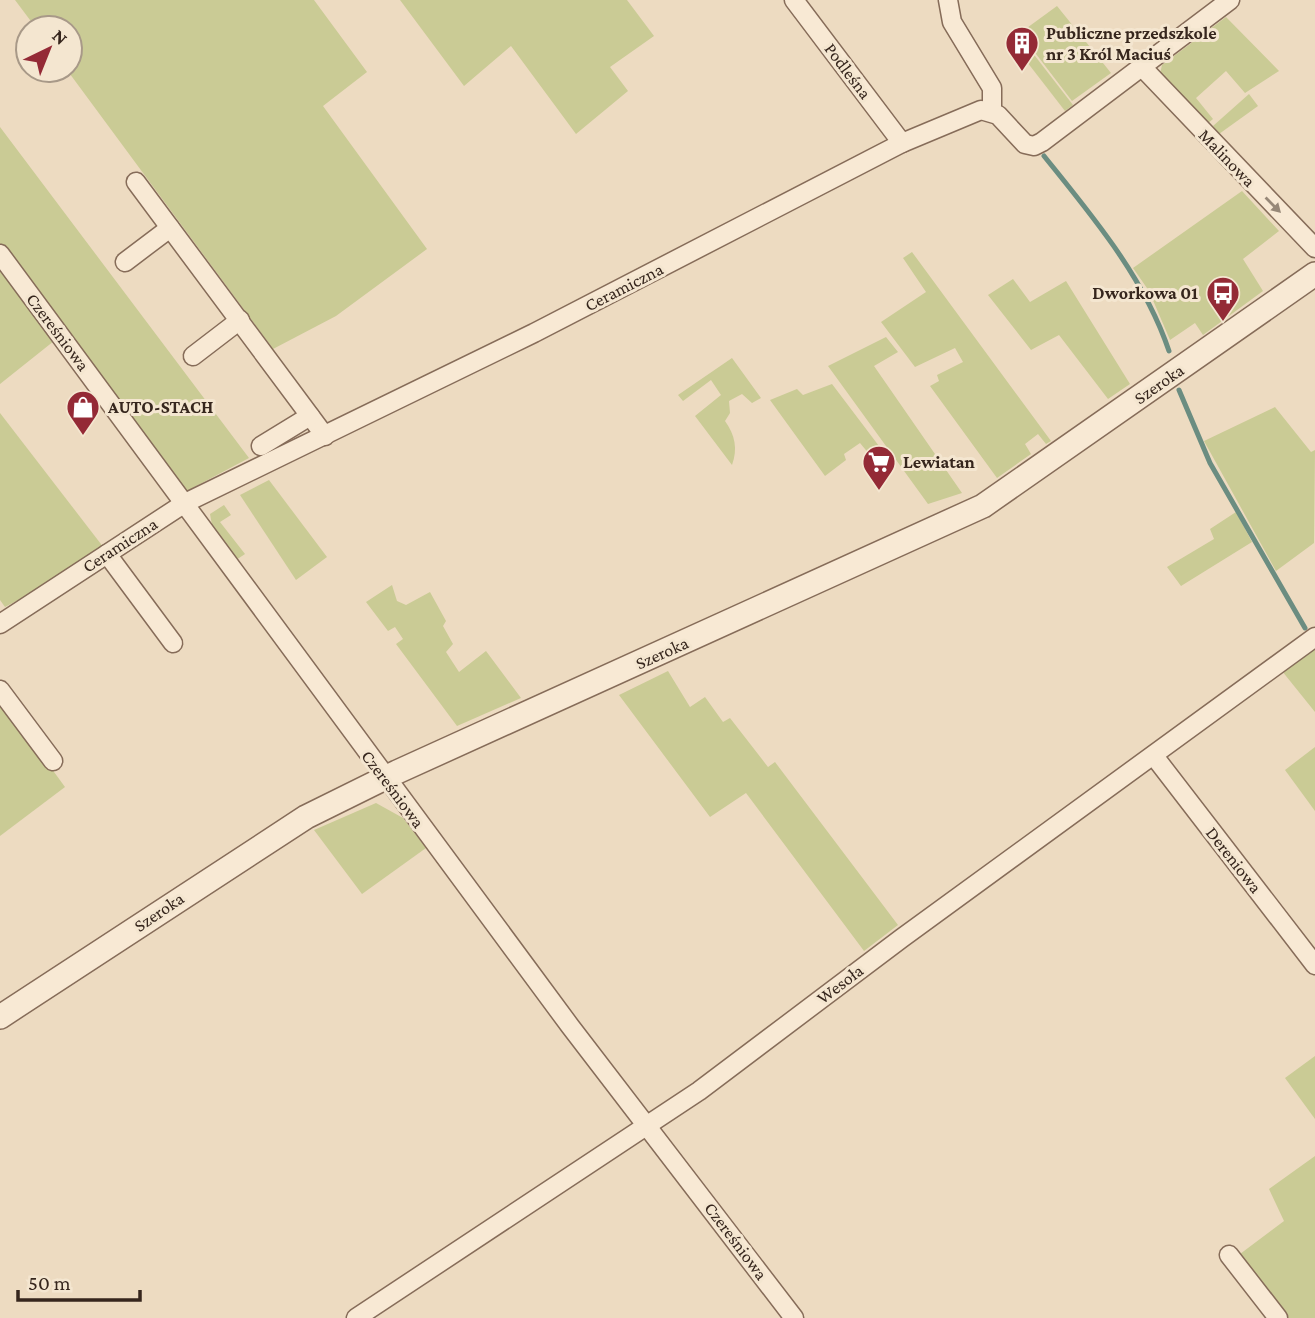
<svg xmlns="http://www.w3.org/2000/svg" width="1315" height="1318" font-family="'Crimson Pro',serif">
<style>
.green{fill:#cacb95}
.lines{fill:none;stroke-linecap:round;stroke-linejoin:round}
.stream{stroke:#6b8d81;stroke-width:5}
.minor-casing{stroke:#866c59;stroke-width:21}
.tertiary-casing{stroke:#866c59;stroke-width:26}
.minor{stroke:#f8e9d4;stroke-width:18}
.tertiary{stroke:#f8e9d4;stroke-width:23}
.oneway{fill:#978878}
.labels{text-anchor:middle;stroke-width:6;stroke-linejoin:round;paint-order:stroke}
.poi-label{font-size:18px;font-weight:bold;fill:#36261d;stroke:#f4e6d0;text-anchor:start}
.street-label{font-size:18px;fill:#36261d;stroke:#f4e6d0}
</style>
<rect width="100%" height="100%" fill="#eddbc1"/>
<!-- green -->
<g class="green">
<polygon points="15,0 314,0 367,72 323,106 427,249 336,316 273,349 67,70 70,70 70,28 36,28"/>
<polygon points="400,0 627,0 654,36 610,67 628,91 576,134 511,46 464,86"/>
<polygon points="1057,6 1111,73 1072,101 1020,33"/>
<polygon points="1226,17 1279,71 1245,93 1226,71 1196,98 1213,119 1207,124 1160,74 1162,65"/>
<polygon points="1018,34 1073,105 1065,111 1010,40"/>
<polygon points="1249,94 1258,106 1219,134 1213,126"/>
<polygon points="0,127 249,458 183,493 64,333 0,384"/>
<polygon points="1242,191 1279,231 1243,259 1263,291 1203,335 1195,323 1170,340 1149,291 1133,268"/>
<polygon points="912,252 1051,441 1046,444 1038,434 1025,444 1031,454 997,478 930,386 939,381 937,375 963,362 955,348 915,367 881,322 926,292 903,258"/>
<polygon points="1013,279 1030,302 1066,281 1130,384 1108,399 1059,335 1031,350 988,295"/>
<polygon points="886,337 898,352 874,366 962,493 928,504 828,366"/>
<path d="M732 358 761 398 752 403 742 394 729 401 730 413 725 421C735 435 738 449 732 465L695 416 721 395 711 380 683 401 678 395Z"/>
<polygon points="832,384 885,454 875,461 860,443 844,454 846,460 825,476 770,400 797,389 803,395"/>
<polygon points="1275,407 1311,452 1315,450 1314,543 1276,571 1204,441"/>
<polygon points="0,413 104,548 56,580 5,607 0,600"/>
<polygon points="269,480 327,557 296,580 240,495"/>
<polygon points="224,505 231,515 220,522 245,554 236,560 212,525 210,514"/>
<polygon points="1236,512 1252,542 1181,586 1167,567 1214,539 1210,529"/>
<polygon points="392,585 397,601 406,605 430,592 446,621 443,626 453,644 446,652 459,672 486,651 521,698 457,726 396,644 403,639 395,627 388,631 366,602"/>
<polygon points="1315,648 1315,712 1282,671"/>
<polygon points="668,671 690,707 705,697 723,722 730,718 768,767 775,762 898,925 864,951 746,793 710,817 619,695"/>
<polygon points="0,698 65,787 0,836"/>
<polygon points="1315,747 1315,811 1285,770"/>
<polygon points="376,803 403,818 426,848 362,894 314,830"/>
<polygon points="1315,1056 1315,1119 1285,1078"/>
<polygon points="1315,1156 1315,1318 1284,1318 1236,1257 1284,1221 1269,1189"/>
</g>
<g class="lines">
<!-- stream -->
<g class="stream">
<path d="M1044 156C1093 217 1144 277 1169 351"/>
<polyline points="1179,390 1210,463 1305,628"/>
</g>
<defs>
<g id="minor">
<polyline points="794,0 902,143"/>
<polyline points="948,0 952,22 992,88 992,111"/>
<polyline points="1142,67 1315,248"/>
<polyline points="136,182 325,436"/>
<polyline points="0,254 570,1026 794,1318"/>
<polyline points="125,262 170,228"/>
<polyline points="193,356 240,320"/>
<polyline points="261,446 310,416"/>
<polyline points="107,554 173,643"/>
<polyline points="0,624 185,503 534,333 902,143 981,110 998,115 1025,144 1034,146 1042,142 1230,0"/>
<polyline points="0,690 53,761"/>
<polyline points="1154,756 1315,965"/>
<polyline points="1229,1255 1278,1318"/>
<polyline points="356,1318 699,1091 902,938 1315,637"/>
</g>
<polyline id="tertiary" points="0,1017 306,817 397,772 983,506 1315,274"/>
</defs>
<!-- minor casing -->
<use href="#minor" class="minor-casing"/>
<!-- tertiary casing -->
<use href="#tertiary" class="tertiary-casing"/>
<!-- minor -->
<use href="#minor" class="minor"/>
<!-- tertiary -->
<use href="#tertiary" class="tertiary"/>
</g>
<!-- one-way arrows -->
<defs><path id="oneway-solid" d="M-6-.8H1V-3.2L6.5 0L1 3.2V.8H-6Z" transform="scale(1.75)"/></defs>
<use class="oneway" href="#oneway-solid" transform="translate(1273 205) rotate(45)"/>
<!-- icons -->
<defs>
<symbol id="building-pin" viewBox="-11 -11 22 30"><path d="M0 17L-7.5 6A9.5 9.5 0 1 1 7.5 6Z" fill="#942a36" stroke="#f4e6d0"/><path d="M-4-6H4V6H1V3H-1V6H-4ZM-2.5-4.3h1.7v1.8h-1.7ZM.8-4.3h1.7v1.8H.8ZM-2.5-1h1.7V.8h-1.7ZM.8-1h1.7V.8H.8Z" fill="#fff"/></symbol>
<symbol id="bus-pin" viewBox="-11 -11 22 30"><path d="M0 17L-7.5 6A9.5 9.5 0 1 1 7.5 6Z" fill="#942a36" stroke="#f4e6d0"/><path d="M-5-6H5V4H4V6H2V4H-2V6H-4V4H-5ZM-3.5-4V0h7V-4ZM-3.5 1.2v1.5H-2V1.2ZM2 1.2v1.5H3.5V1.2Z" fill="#fff"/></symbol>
<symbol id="shop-pin" viewBox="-11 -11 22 30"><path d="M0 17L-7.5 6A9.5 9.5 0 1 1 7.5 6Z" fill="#942a36" stroke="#f4e6d0"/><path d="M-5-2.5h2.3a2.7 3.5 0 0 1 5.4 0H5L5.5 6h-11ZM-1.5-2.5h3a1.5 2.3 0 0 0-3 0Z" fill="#fff"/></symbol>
<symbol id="supermarket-pin" viewBox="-11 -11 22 30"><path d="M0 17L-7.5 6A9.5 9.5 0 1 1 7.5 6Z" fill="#942a36" stroke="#f4e6d0"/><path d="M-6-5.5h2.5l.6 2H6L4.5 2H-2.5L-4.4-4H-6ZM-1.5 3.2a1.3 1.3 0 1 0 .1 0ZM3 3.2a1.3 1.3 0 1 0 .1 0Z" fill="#fff"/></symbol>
</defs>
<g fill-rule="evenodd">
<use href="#building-pin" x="1003" y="24" width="38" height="52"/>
<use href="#bus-pin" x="1204" y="274" width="38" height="52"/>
<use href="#shop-pin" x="64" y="388" width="38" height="52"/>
<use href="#supermarket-pin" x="860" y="443" width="38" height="52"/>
</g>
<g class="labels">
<!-- poi labels -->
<g class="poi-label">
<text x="1046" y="39">Publiczne przedszkole<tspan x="1046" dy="21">nr 3 Król Maciuś</tspan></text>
<text x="1198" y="299" text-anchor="end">Dworkowa 01</text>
<text x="108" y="413">AUTO-STACH</text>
<text x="903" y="468">Lewiatan</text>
</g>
<!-- street labels -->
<g class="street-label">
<text transform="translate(848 71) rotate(53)" y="6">Podleśna</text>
<text transform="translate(1227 158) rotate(46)" y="6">Malinowa</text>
<text transform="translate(624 287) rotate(-27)" y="6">Ceramiczna</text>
<text transform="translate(58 332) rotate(53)" y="6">Czereśniowa</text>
<text transform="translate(1159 384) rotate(-35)" y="6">Szeroka</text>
<text transform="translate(120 545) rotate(-33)" y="6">Ceramiczna</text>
<text transform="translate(662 653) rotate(-24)" y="6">Szeroka</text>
<text transform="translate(393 789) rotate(53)" y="6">Czereśniowa</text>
<text transform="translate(1234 860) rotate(52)" y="6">Dereniowa</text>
<text transform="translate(159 912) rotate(-34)" y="6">Szeroka</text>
<text transform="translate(840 984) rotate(-37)" y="6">Wesoła</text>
<text transform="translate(736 1241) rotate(53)" y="6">Czereśniowa</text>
</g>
</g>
<!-- north arrow -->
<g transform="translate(49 49) rotate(43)"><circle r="33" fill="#f4e6d0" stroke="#a89988" stroke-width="2"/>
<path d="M0-5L12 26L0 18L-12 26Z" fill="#942a36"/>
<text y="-10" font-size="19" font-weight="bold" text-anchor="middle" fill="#36261d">N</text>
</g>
<!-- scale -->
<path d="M18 1290v10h122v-10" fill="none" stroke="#36261d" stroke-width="3.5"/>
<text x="28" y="1290" font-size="21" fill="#36261d" stroke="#f4e6d0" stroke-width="5" paint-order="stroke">50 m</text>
</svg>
